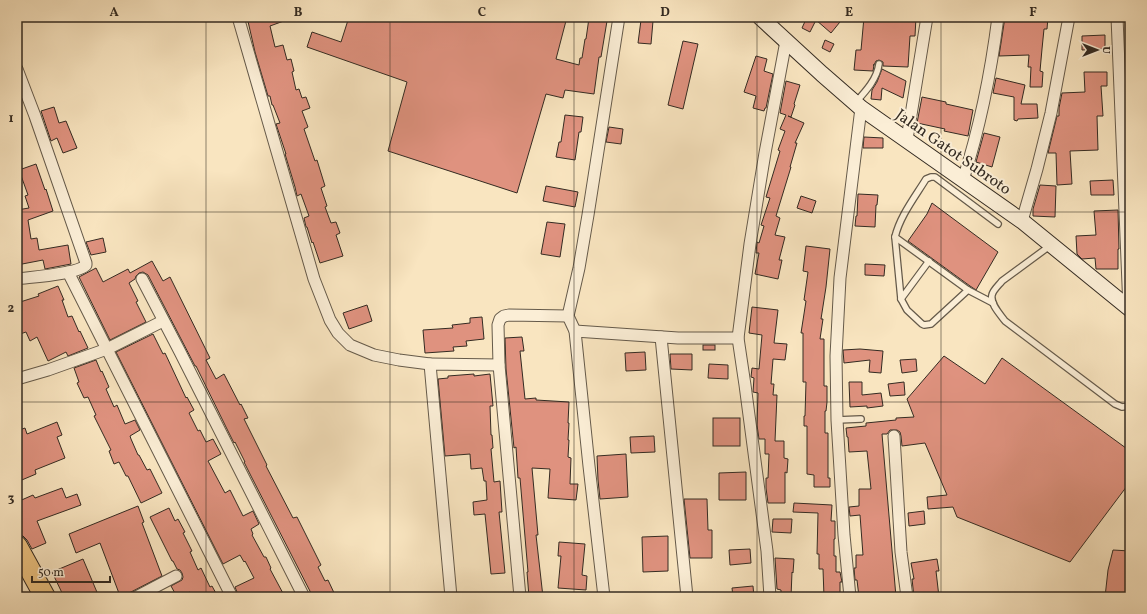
<svg xmlns="http://www.w3.org/2000/svg" width="1147" height="614" font-family="Vollkorn,serif">
<style>
.building{fill:#df927f;stroke:#342b22}
.lines{fill:none;stroke-linecap:round;stroke-linejoin:round}
.lane-casing{stroke:#655a4a;stroke-width:8}
.street-casing{stroke:#655a4a;stroke-width:13}
.secondary-casing{stroke:#342b22;stroke-width:17}
.highway-casing{stroke:#342b22;stroke-width:22}
.path{stroke:#342b22;stroke-width:2;stroke-dasharray:3 2;stroke-linecap:butt}
.lane{stroke:#fbeed6;stroke-width:5.5}
.street{stroke:#fbeed6;stroke-width:11}
.secondary{stroke:#fbeed6;stroke-width:15}
.highway{stroke:#ecc280;stroke-width:20}
.grid{fill:none;stroke:#342b22;stroke-width:1;stroke-opacity:0.55}
.labels{text-anchor:middle;stroke-width:4;stroke-linejoin:round;paint-order:stroke}
.street-label{font-size:16px;fill:#342b22;stroke:#fbeed6}
.neatline{fill:none;stroke:#342b22;stroke-width:1.5}
.grid-label{font-size:13px;text-anchor:middle;font-weight:bold;fill:#342b22}
</style>
<rect width="100%" height="100%" fill="#f9e5c0"/>
<filter id="stains"><feTurbulence type="fractalNoise" baseFrequency=".005" numOctaves="4"/><feColorMatrix values="0 0 0 0 .2 0 0 0 0 .09 0 0 0 0 .02 0 0 0 .5 -.17"/></filter>
<radialGradient id="worn" r=".72"><stop offset=".6" stop-color="#630" stop-opacity="0"/><stop offset="1" stop-color="#630" stop-opacity=".3"/></radialGradient>
<!-- building -->
<g class="building">
<polygon points="247,17 292,17 292,18 270,26 275,47 283,45 287,60 291,59 294,71 292,72 296,90 299,89 302,98 306,97 310,108 302,111 308,127 304,129 315,161 317,160 325,186 321,188 327,206 325,207 331,223 336,222 340,233 336,235 343,256 320,263 313,242 312,243 307,227 306,227 304,218 309,216 301,194 297,196 295,187 285,154 286,154 276,124 280,123 273,105 272,105 270,96 268,96 255,52"/>
<polygon points="349,17 567,17 556,59 579,65 580,58 582,58 585,39 586,39 589,18 607,21 601,57 599,57 594,94 565,90 563,98 546,94 517,193 388,151 407,82 307,47 312,32 341,42"/>
<polygon points="807,17 844,17 831,33 816,20 810,32 802,28"/>
<polygon points="864,17 916,17 915,36 910,36 908,67 883,66 883,62 879,60 876,61 874,65 873,65 874,65 873,71 854,70 856,50 861,50"/>
<polygon points="1005,17 1048,17 1047,29 1044,29 1042,49 1040,71 1043,72 1042,87 1030,87 1031,67 1028,67 1029,55 999,56"/>
<polygon points="641,20 653,21 651,44 638,43"/>
<polygon points="1105,35 1105,49 1082,50 1082,36"/>
<polygon points="825,40 834,44 830,52 822,48"/>
<polygon points="683,41 698,44 683,109 668,105"/>
<polygon points="756,56 767,59 764,71 773,74 766,108 765,108 764,111 753,108 756,96 744,92"/>
<polygon points="882,69 906,81 903,98 882,88 881,100 871,99 872,90 877,82"/>
<polygon points="1084,72 1107,72 1107,86 1101,86 1103,116 1097,116 1098,150 1070,151 1072,184 1057,185 1056,153 1048,153 1057,116 1059,116 1059,108 1062,93 1085,92"/>
<polygon points="996,78 1025,85 1021,104 1037,104 1038,118 1018,119 1017,121 1014,120 1014,97 993,93"/>
<polygon points="786,81 800,85 794,104 795,105 791,117 788,116 804,123 795,143 797,143 790,167 791,167 776,216 780,218 775,235 785,237 779,260 782,260 778,279 755,274 759,253 756,253 757,242 759,243 764,226 761,225 770,198 766,197 780,151 778,150 785,131 780,129 786,115 780,113"/>
<polygon points="922,97 946,102 946,104 973,110 968,136 944,131 945,129 917,123"/>
<polygon points="54,107 59,123 66,121 77,148 63,153 57,138 51,141 41,111"/>
<polygon points="565,115 583,117 581,132 579,132 575,160 556,157 559,142 561,142"/>
<polygon points="609,127 623,129 621,144 606,142"/>
<polygon points="984,133 1000,137 992,167 976,162"/>
<polygon points="864,137 883,138 883,148 863,148"/>
<polygon points="36,164 45,190 46,189 53,211 28,220 31,239 37,238 39,250 68,245 71,264 45,269 43,260 17,265 17,210 29,208 25,196 28,195 19,170"/>
<polygon points="1113,180 1114,195 1091,195 1090,181"/>
<polygon points="1040,185 1056,186 1055,217 1033,216 1033,209"/>
<polygon points="546,186 578,192 575,207 543,201"/>
<polygon points="858,194 878,195 877,205 876,205 875,227 855,226 856,216 857,216"/>
<polygon points="801,196 816,201 812,213 797,208"/>
<polygon points="932,203 998,252 976,290 970,286 908,241 927,214"/>
<polygon points="1118,210 1119,249 1118,249 1118,269 1096,269 1095,258 1082,259 1077,254 1076,236 1096,235 1094,211"/>
<polygon points="547,222 565,224 560,257 541,254"/>
<polygon points="103,238 106,252 91,255 86,242"/>
<polygon points="806,246 830,249 826,287 821,319 823,319 820,339 824,339 824,386 827,386 827,402 826,411 825,411 825,433 828,433 828,478 830,478 830,487 814,487 814,475 807,474 807,426 804,426 804,416 805,416 806,382 803,382 803,333 801,333 806,301 804,300 808,272 803,271"/>
<polygon points="152,261 163,281 170,277 210,358 206,360 216,379 224,374 240,405 241,404 248,418 244,419 267,465 266,466 293,518 297,517 321,565 318,567 325,581 328,580 336,597 313,597 251,476 244,462 245,462 235,442 234,443 227,429 196,366 195,366 148,275 143,272 139,273 136,276 135,279 129,283 138,301 136,302 146,322 110,340 79,277 96,268 103,282 128,269 130,273"/>
<polygon points="865,264 885,265 884,276 865,275"/>
<polygon points="58,286 64,300 62,300 68,317 72,316 79,332 80,331 88,348 68,356 66,352 48,361 37,337 30,341 26,332 17,335 17,303 39,296 38,294"/>
<polygon points="367,305 372,321 349,329 343,313"/>
<polygon points="752,307 778,310 774,343 787,344 785,360 773,359 771,384 774,384 773,395 777,395 775,441 784,441 784,458 788,459 787,473 785,472 785,503 768,503 766,488 766,478 768,478 769,454 765,454 765,439 759,439 757,425 758,393 753,392 754,378 751,377 752,368 759,369 762,335 749,333"/>
<polygon points="482,317 484,339 466,341 467,346 453,347 454,351 425,353 423,330 453,328 452,325 470,323 470,318"/>
<polygon points="153,334 163,354 165,353 186,398 187,397 194,410 189,413 198,431 200,430 206,442 213,439 221,454 208,461 225,493 230,490 243,516 253,511 259,524 251,529 253,534 252,535 264,557 266,557 271,568 270,569 285,597 239,597 235,587 254,578 245,561 244,562 240,555 223,564 116,352"/>
<polygon points="522,337 524,351 520,351 525,399 536,398 536,400 569,402 568,423 569,423 568,440 569,440 568,457 571,458 570,484 578,484 576,500 548,498 550,469 532,468 538,535 536,535 543,597 529,597 527,572 528,572 520,478 518,478 516,447 514,448 506,369 505,338"/>
<rect x="703" y="345" width="12" height="5"/>
<polygon points="860,349 883,351 881,373 869,372 870,360 844,363 843,350"/>
<polygon points="645,352 646,370 626,371 625,353"/>
<polygon points="670,354 692,354 692,370 671,369"/>
<polygon points="944,356 985,384 1002,358 1130,451 1130,482 1070,562 957,517 953,507 928,509 927,497 947,495 925,443 902,446 901,436 900,432 897,430 890,430 887,434 882,434 896,597 859,597 857,580 855,580 854,568 856,568 856,555 863,555 860,515 850,516 849,507 859,506 859,489 871,489 867,451 849,452 848,437 847,437 846,428 866,426 866,423 896,420 896,418 914,417 907,399"/>
<polygon points="916,359 917,371 902,373 900,360"/>
<polygon points="96,360 101,372 102,371 109,387 106,389 114,407 117,405 125,424 135,420 140,430 130,436 131,439 138,455 139,455 147,470 150,469 162,493 141,503 128,476 126,476 119,462 114,464 109,451 111,450 94,416 96,415 88,397 84,398 77,383 79,382 74,368"/>
<polygon points="709,364 728,365 728,379 708,378"/>
<polygon points="474,374 474,376 490,374 493,406 490,406 491,435 492,435 493,448 491,449 494,482 500,481 502,512 499,512 505,573 491,574 485,514 474,515 473,502 487,500 486,481 484,481 482,468 471,469 470,454 445,456 438,379 448,378 448,376"/>
<polygon points="849,382 862,382 862,395 881,393 883,406 867,408 867,406 850,407"/>
<polygon points="904,382 905,395 890,396 888,384"/>
<rect x="713" y="418" width="27" height="28"/>
<polygon points="57,422 62,435 57,437 65,458 35,470 36,474 17,482 17,431 25,428 27,434"/>
<polygon points="654,436 655,452 631,453 630,437"/>
<polygon points="626,454 628,497 600,499 598,480 597,456"/>
<polygon points="746,472 746,500 719,500 719,473"/>
<polygon points="62,488 66,498 77,494 81,505 37,521 46,543 32,549 27,540 23,536 20,535 17,528 17,502 33,495 35,498"/>
<polygon points="684,499 707,499 708,530 712,530 712,558 690,558"/>
<polygon points="794,503 832,505 831,521 835,521 835,539 834,539 834,556 836,556 836,572 840,572 842,582 840,582 840,597 824,597 823,569 819,569 819,554 817,554 818,513 793,512"/>
<polygon points="138,506 144,522 142,523 162,576 131,592 120,596 100,543 76,553 69,534"/>
<polygon points="169,508 175,521 178,519 185,532 183,533 192,551 190,552 198,570 201,568 210,587 212,586 218,597 193,597 190,592 181,597 177,597 171,586 182,580 183,577 182,573 180,570 177,569 173,561 172,561 150,517"/>
<polygon points="924,511 925,524 909,526 908,513"/>
<polygon points="773,519 792,519 791,533 772,532"/>
<polygon points="668,536 668,571 643,572 642,537"/>
<polygon points="559,542 585,544 582,575 587,576 586,590 558,588 561,556 558,556"/>
<polygon points="750,549 751,563 730,565 729,550"/>
<polygon points="1113,550 1130,551 1130,597 1105,597 1108,570"/>
<polygon points="775,558 794,559 793,573 792,572 791,597 781,597 781,590 777,589"/>
<polygon points="83,559 99,597 64,597 52,572"/>
<polygon points="937,559 939,571 936,571 939,597 914,597 912,579 914,579 911,563"/>
<polygon points="753,586 754,597 733,597 732,588"/>
</g>
<g class="lines">
<defs>
<g id="lane">
<polyline points="1120,94 1130,94"/>
<path d="M856 102C866 91 877 79 879 64"/>
<polyline points="895,237 901,299 907,310 922,324 924,325 931,324 968,290"/>
<path d="M1051 245 1002 281C999 285 993 290 992 295 990 304 1000 314 1005 321L1115 404 1122 407 1130 406"/>
<polyline points="901,299 929,261"/>
<path d="M993 303 968 290 895 237C900 216 915 197 926 179L931 177H935L998 224"/>
<polyline points="837,420 861,419"/>
</g>
<g id="street">
<polyline points="238,17 314,279 330,320 338,333 350,345 374,355 399,360 430,364"/>
<polyline points="1117,17 1129,309"/>
<path d="M17 69 35 116 86 263V265C78 274 31 277 17 279"/>
<polyline points="907,139 927,17"/>
<path d="M963 180C980 127 991 72 998 17"/>
<polyline points="1022,221 1037,169 1051,113 1069,17"/>
<polyline points="68,272 232,597"/>
<polyline points="142,279 180,352 304,597"/>
<polyline points="575,331 678,338 738,338"/>
<polyline points="661,337 687,597"/>
<polyline points="17,379 48,370 107,349 163,321"/>
<polyline points="894,436 901,552 907,597"/>
<polyline points="136,597 176,576"/>
<polyline points="451,597 430,364 499,365"/>
<polyline points="520,597 499,365 498,325 500,319 504,316 509,315 568,316"/>
<polyline points="604,597 589,466 575,331 568,316 579,268 588,215 619,17"/>
<polyline points="770,597 767,551 745,385 738,338 750,244 765,153 786,41"/>
<polyline points="850,597 844,535 837,420 836,356 840,278 861,108"/>
</g>
<polyline id="secondary" points="760,17 822,74 861,108 1022,221 1130,309"/>
<polyline id="highway" points="17,546 45,597"/>
</defs>
<!-- lane casing -->
<use href="#lane" class="lane-casing"/>
<!-- street casing -->
<use href="#street" class="street-casing"/>
<!-- secondary casing -->
<use href="#secondary" class="secondary-casing"/>
<!-- highway casing -->
<use href="#highway" class="highway-casing"/>
<!-- path -->
<polyline class="path" points="17,491 20,490"/>
<!-- lane -->
<use href="#lane" class="lane"/>
<!-- street -->
<use href="#street" class="street"/>
<!-- secondary -->
<use href="#secondary" class="secondary"/>
<!-- highway -->
<use href="#highway" class="highway"/>
</g>
<!-- grid -->
<path class="grid" d="M206 17V597M390 17V597M574 17V597M757 17V597M941 17V597M17 212H1130M17 402H1130"/>
<g class="labels">
<!-- street labels -->
<g class="street-label">
<text transform="translate(954 151) rotate(35)" y="6">Jalan Gatot Subroto</text>
</g>
</g>
<!-- margin -->
<rect width="1147" height="614" fill="none" stroke="#f9e5c0" stroke-width="44"/>
<!-- north arrow -->
<g transform="translate(1097 50) rotate(90)" stroke="#fbeed6" stroke-width="3" paint-order="stroke">
<path d="M0-3L7 15L0 10L-7 15Z" fill="#342b22"/>
<text y="-6" font-size="11" font-weight="bold" text-anchor="middle" fill="#342b22">U</text>
</g>
<!-- scale -->
<path d="M32 576v6h78v-6" fill="none" stroke="#342b22" stroke-width="2"/>
<text x="38" y="576" font-size="12" fill="#342b22" stroke="#fbeed6" stroke-width="3" paint-order="stroke">50 m</text>
<rect x="22" y="22" width="1103" height="570" class="neatline"/>
<g class="grid-label">
<text x="114" y="16">A</text>
<text x="298" y="16">B</text>
<text x="482" y="16">C</text>
<text x="665" y="16">D</text>
<text x="849" y="16">E</text>
<text x="1033" y="16">F</text>
<text x="11" y="122">1</text>
<text x="11" y="312">2</text>
<text x="11" y="502">3</text>
</g>
<rect width="100%" height="100%" filter="url(#stains)"/>
<rect width="100%" height="100%" fill="url(#worn)"/>
</svg>
